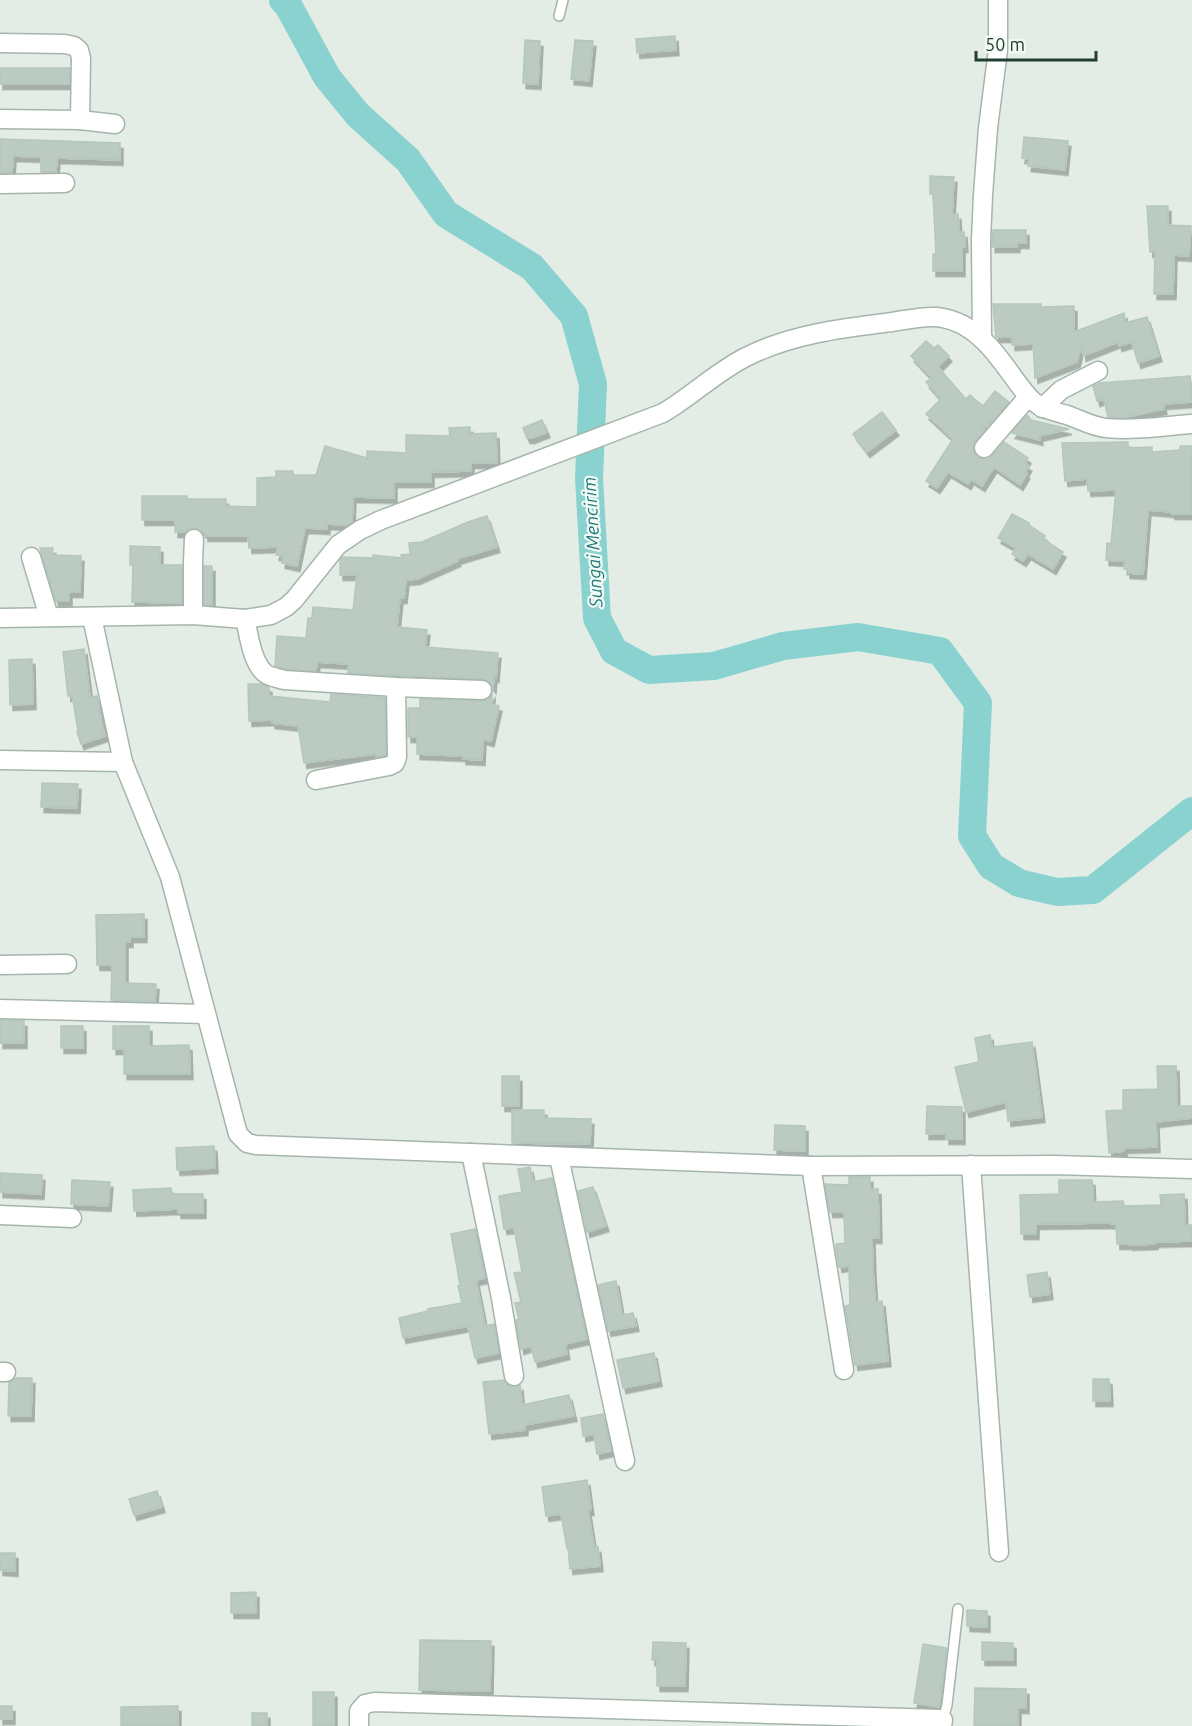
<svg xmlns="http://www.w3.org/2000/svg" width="1192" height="1726" font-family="Ubuntu,sans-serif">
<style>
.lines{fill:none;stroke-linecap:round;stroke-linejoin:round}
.river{stroke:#8ad2cf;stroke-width:28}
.building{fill:#bbcbc1;stroke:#b5c7bc;stroke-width:1.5;filter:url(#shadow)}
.lane-casing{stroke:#a5b5ac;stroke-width:12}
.street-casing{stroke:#a5b5ac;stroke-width:21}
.lane{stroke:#fff;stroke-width:9}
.street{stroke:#fff;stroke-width:18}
.labels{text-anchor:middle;stroke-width:4.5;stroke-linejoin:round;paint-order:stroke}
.water-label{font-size:18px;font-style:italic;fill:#1b7b79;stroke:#f3f9f5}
</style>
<defs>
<filter id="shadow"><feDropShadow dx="3" dy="5.5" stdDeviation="0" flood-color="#0004"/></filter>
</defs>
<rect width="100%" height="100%" fill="#e3ede6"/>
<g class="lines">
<!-- river -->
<polyline class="river" points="283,0 289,7 327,77 358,115 408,160 446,214 532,267 574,316 593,384 589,478 597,618 614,651 649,670 714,666 783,646 858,637 940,651 978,703 972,836 991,866 1019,883 1057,892 1093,890 1192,811"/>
</g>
<!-- building -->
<g class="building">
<polygon points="675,36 676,50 637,53 636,39"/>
<polygon points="525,40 540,41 538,84 523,83"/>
<polygon points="575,40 593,41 589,81 571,79"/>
<polygon points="0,68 70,68 69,84 0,84"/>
<polygon points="1024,137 1068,141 1065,170 1028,166 1029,159 1022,158"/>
<polygon points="0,139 120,143 120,160 57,158 56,172 41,172 41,157 13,156 12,173 0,173"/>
<polygon points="930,176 954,177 952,214 958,214 959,232 964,232 965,247 962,247 962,271 933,271 933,254 936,254 933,194 930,194"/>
<polygon points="1147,206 1168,206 1168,225 1191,226 1189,256 1174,255 1173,294 1154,294 1155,252 1150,252"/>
<polygon points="993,230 1026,230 1026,243 1017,243 1017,247 992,247"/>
<polygon points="993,304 1041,304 1041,307 1074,306 1074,332 1124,313 1125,323 1147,317 1159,356 1138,363 1132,342 1119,346 1118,342 1083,356 1082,343 1077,362 1035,378 1033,344 1012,345 1012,337 996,337"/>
<polygon points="926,341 934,348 938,345 949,356 938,367 966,399 970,395 983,406 995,391 1009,402 987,427 978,425 985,430 975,441 973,446 973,451 977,457 982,459 987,459 993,455 1004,442 1028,458 1025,463 1029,466 1025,472 1027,473 1020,485 994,467 982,486 971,479 968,484 948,472 937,488 926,481 953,439 926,414 941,399 926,382 932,378 911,356"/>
<polygon points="1190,376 1192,402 1163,404 1164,409 1122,418 1108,417 1104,399 1097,401 1093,386 1100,383"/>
<polygon points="882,412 896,430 867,452 853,434"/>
<polygon points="1027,415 1031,420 1069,429 1039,436 1040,440 1012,433"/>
<polygon points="542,420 547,432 532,438 527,438 523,428"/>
<polygon points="470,427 470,434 496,433 497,463 471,463 471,471 431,472 431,482 394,482 394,498 353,497 352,522 347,525 327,524 327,529 305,528 297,566 282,563 283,556 276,555 278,547 249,548 248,536 205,536 205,533 195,528 189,529 185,532 175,532 175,520 142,520 142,496 187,496 187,499 226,499 226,506 257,507 257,478 276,477 276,471 293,471 293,475 316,475 325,446 367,458 367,451 406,453 406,435 450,436 449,428"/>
<polygon points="1128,442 1128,448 1152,447 1152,452 1180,450 1180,446 1192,446 1191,514 1172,514 1171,512 1148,510 1143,574 1127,573 1127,569 1124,569 1125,561 1106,560 1107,543 1111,544 1116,490 1088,491 1087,479 1065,481 1062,443"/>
<polygon points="1012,514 1029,523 1029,525 1045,536 1043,539 1063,552 1053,569 1028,554 1023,561 1012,554 1016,548 998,538"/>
<polygon points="487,516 497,547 457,559 458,561 417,579 406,580 404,598 400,598 397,627 427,630 425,647 498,653 496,677 494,676 493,688 488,681 482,679 348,673 349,664 317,662 316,671 286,669 275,666 277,636 306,638 308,618 312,618 313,607 353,610 357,575 340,575 340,560 343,557 373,558 373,555 402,558 401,555 410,554 409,543 422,542 468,522"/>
<polygon points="130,546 160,547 160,565 182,565 182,603 132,602 133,565 130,565"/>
<polygon points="40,548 53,548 52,555 81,556 80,592 69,592 69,601 56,601 51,586 51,580 51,585"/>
<rect x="204" y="566" width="8" height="39"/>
<polygon points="84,649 90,697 97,696 102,725 105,736 81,744 77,732 78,731 72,695 68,696 63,652"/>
<polygon points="32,659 33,704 10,705 9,660"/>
<polygon points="248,684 261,684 269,687 269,696 330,702 331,694 385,698 386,755 376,757 376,754 304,763 298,726 272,723 272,720 249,721"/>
<polygon points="492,693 492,704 499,706 491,741 483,739 482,760 463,759 463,756 417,754 417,737 408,737 408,708 420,708 420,699 482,701 488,700"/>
<polygon points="42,783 78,784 77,808 41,807"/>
<polygon points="144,914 144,937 130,937 130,942 125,942 125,983 156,984 155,1002 111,1000 112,965 97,965 96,915"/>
<polygon points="0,1020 24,1021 24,1043 0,1043"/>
<rect x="61" y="1026" width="22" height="22"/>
<polygon points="113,1026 149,1026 149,1046 189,1045 190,1074 124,1074 124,1049 113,1049"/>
<polygon points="990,1035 992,1047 1032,1042 1042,1117 1008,1121 1006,1102 966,1112 955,1067 979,1062 975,1038"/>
<polygon points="1157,1066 1176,1066 1177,1106 1192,1106 1192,1118 1156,1122 1157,1147 1124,1148 1124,1151 1109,1153 1106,1111 1123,1110 1123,1090 1158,1089"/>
<rect x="502" y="1076" width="17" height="30"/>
<polygon points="927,1106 962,1107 962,1139 946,1139 946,1134 926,1134"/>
<polygon points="512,1110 544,1110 544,1118 591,1119 590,1144 512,1143"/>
<polygon points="775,1125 805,1126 805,1151 774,1150"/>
<polygon points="214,1146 215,1168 177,1170 176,1148"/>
<polygon points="530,1167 533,1182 552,1178 587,1339 565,1344 567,1354 535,1362 531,1346 521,1349 516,1320 519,1319 515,1303 521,1302 514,1273 522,1272 514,1228 504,1229 499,1196 522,1192 518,1169"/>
<polygon points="0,1173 42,1175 41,1194 0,1192"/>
<polygon points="849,1177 870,1177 870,1189 878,1189 879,1238 872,1238 873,1270 875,1302 882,1301 888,1361 855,1365 845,1306 850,1305 849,1266 839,1267 836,1249 836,1244 845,1243 844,1212 830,1212 825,1184 849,1185"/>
<polygon points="72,1180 110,1182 108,1206 71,1204"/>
<polygon points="1059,1180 1092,1180 1093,1202 1123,1201 1124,1206 1161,1205 1160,1195 1184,1194 1185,1225 1192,1225 1192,1241 1155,1242 1155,1244 1130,1245 1130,1244 1117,1244 1116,1224 1107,1223 1036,1224 1036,1234 1021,1234 1020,1195 1059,1194"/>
<polygon points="593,1187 606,1226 587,1232 578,1191"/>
<polygon points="171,1188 172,1194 203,1194 203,1213 178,1213 178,1209 134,1211 133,1190"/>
<polygon points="475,1229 485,1278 476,1280 485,1326 494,1324 499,1353 475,1358 468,1326 403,1338 399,1318 428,1311 428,1309 462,1303 458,1286 460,1285 451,1234"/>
<polygon points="1047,1272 1050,1294 1030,1297 1027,1275"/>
<polygon points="616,1281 622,1315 633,1313 636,1326 608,1331 598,1285"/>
<polygon points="654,1353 659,1381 623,1388 617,1360"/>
<polygon points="16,1378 32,1378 31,1416 8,1416 9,1383"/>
<polygon points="1093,1379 1109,1379 1110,1401 1093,1401"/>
<polygon points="504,1380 506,1384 511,1387 520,1385 522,1405 569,1395 574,1416 525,1425 525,1430 489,1434 483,1382"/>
<polygon points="603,1414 611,1451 597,1454 594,1434 583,1436 581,1418"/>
<polygon points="587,1480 591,1510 588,1510 594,1547 598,1547 600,1566 570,1569 568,1548 567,1548 561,1514 546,1516 542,1487"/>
<polygon points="157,1491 162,1507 134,1515 129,1499"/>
<polygon points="0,1553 15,1553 15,1571 0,1570"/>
<polygon points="256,1592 256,1613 231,1613 231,1593"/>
<polygon points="967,1610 987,1611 987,1627 967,1626"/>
<polygon points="420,1640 491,1641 490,1691 419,1690"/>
<polygon points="653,1642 686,1643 685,1686 657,1686 657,1660 652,1660"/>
<polygon points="982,1642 1013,1643 1013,1660 982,1660"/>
<polygon points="923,1644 947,1648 939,1707 914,1703"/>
<polygon points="975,1688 1026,1689 1026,1708 1018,1708 1018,1726 974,1726"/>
<rect x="313" y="1692" width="21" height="34"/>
<rect x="0" y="1706" width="12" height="13"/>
<polygon points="178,1706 178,1726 121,1726 121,1707"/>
<rect x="252" y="1713" width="15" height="13"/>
</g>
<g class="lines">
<defs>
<g id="lane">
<polyline points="559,16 563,0"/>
<polyline points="943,1720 947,1705 958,1609"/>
</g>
<g id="street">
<polyline points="0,43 65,44 74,46 79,50 81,58 80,120"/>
<polyline points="0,119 80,120 115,124"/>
<polyline points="0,184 65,183"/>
<polyline points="982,339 981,240 983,195 988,128 998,50 998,0"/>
<polyline points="1042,408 1061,390 1098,371"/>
<polyline points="984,448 1028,397"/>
<polyline points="31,557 49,617"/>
<polyline points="193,615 193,562 194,539"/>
<polyline points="92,617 123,762 170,877 238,1134 247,1143 256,1145 811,1166 1055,1165 1192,1169"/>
<path d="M0 618 193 615 245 619 271 615 286 607 294 600 338 545 360 530 381 520 663 413C692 396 716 372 746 357 791 334 843 328 892 322 906 320 922 316 937 317 946 318 955 321 963 325 992 341 1007 371 1027 395 1037 408 1052 411 1067 415 1079 419 1093 427 1106 428 1134 431 1164 426 1192 424"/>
<path d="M245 619C249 635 252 664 266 674 271 677 278 678 284 680L396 687 482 690"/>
<polyline points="0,760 123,762"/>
<polyline points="316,780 389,766 395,763 397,757 396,687"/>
<polyline points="0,965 67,964"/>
<polyline points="0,1009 206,1014"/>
<polyline points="471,1153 501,1298 514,1376"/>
<polyline points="559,1157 625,1461"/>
<polyline points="971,1165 999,1552"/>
<polyline points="811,1166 844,1370"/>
<polyline points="0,1215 72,1218"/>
<polyline points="0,1372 6,1372"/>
<polyline points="359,1726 359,1711 365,1704 374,1702 940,1719 943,1720 942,1726"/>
</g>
</defs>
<!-- lane casing -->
<use href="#lane" class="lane-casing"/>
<!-- street casing -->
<use href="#street" class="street-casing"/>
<!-- lane -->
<use href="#lane" class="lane"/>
<!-- street -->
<use href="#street" class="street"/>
</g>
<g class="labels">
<!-- water labels -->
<g class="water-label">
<text transform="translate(593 542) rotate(-93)" y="6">Sungai Mencirim</text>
</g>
</g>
<!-- scale -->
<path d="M976 51v9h120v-9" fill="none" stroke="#223e31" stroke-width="3"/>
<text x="985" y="51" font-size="18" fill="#223e31" stroke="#f3f9f5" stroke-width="4.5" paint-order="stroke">50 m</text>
</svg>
